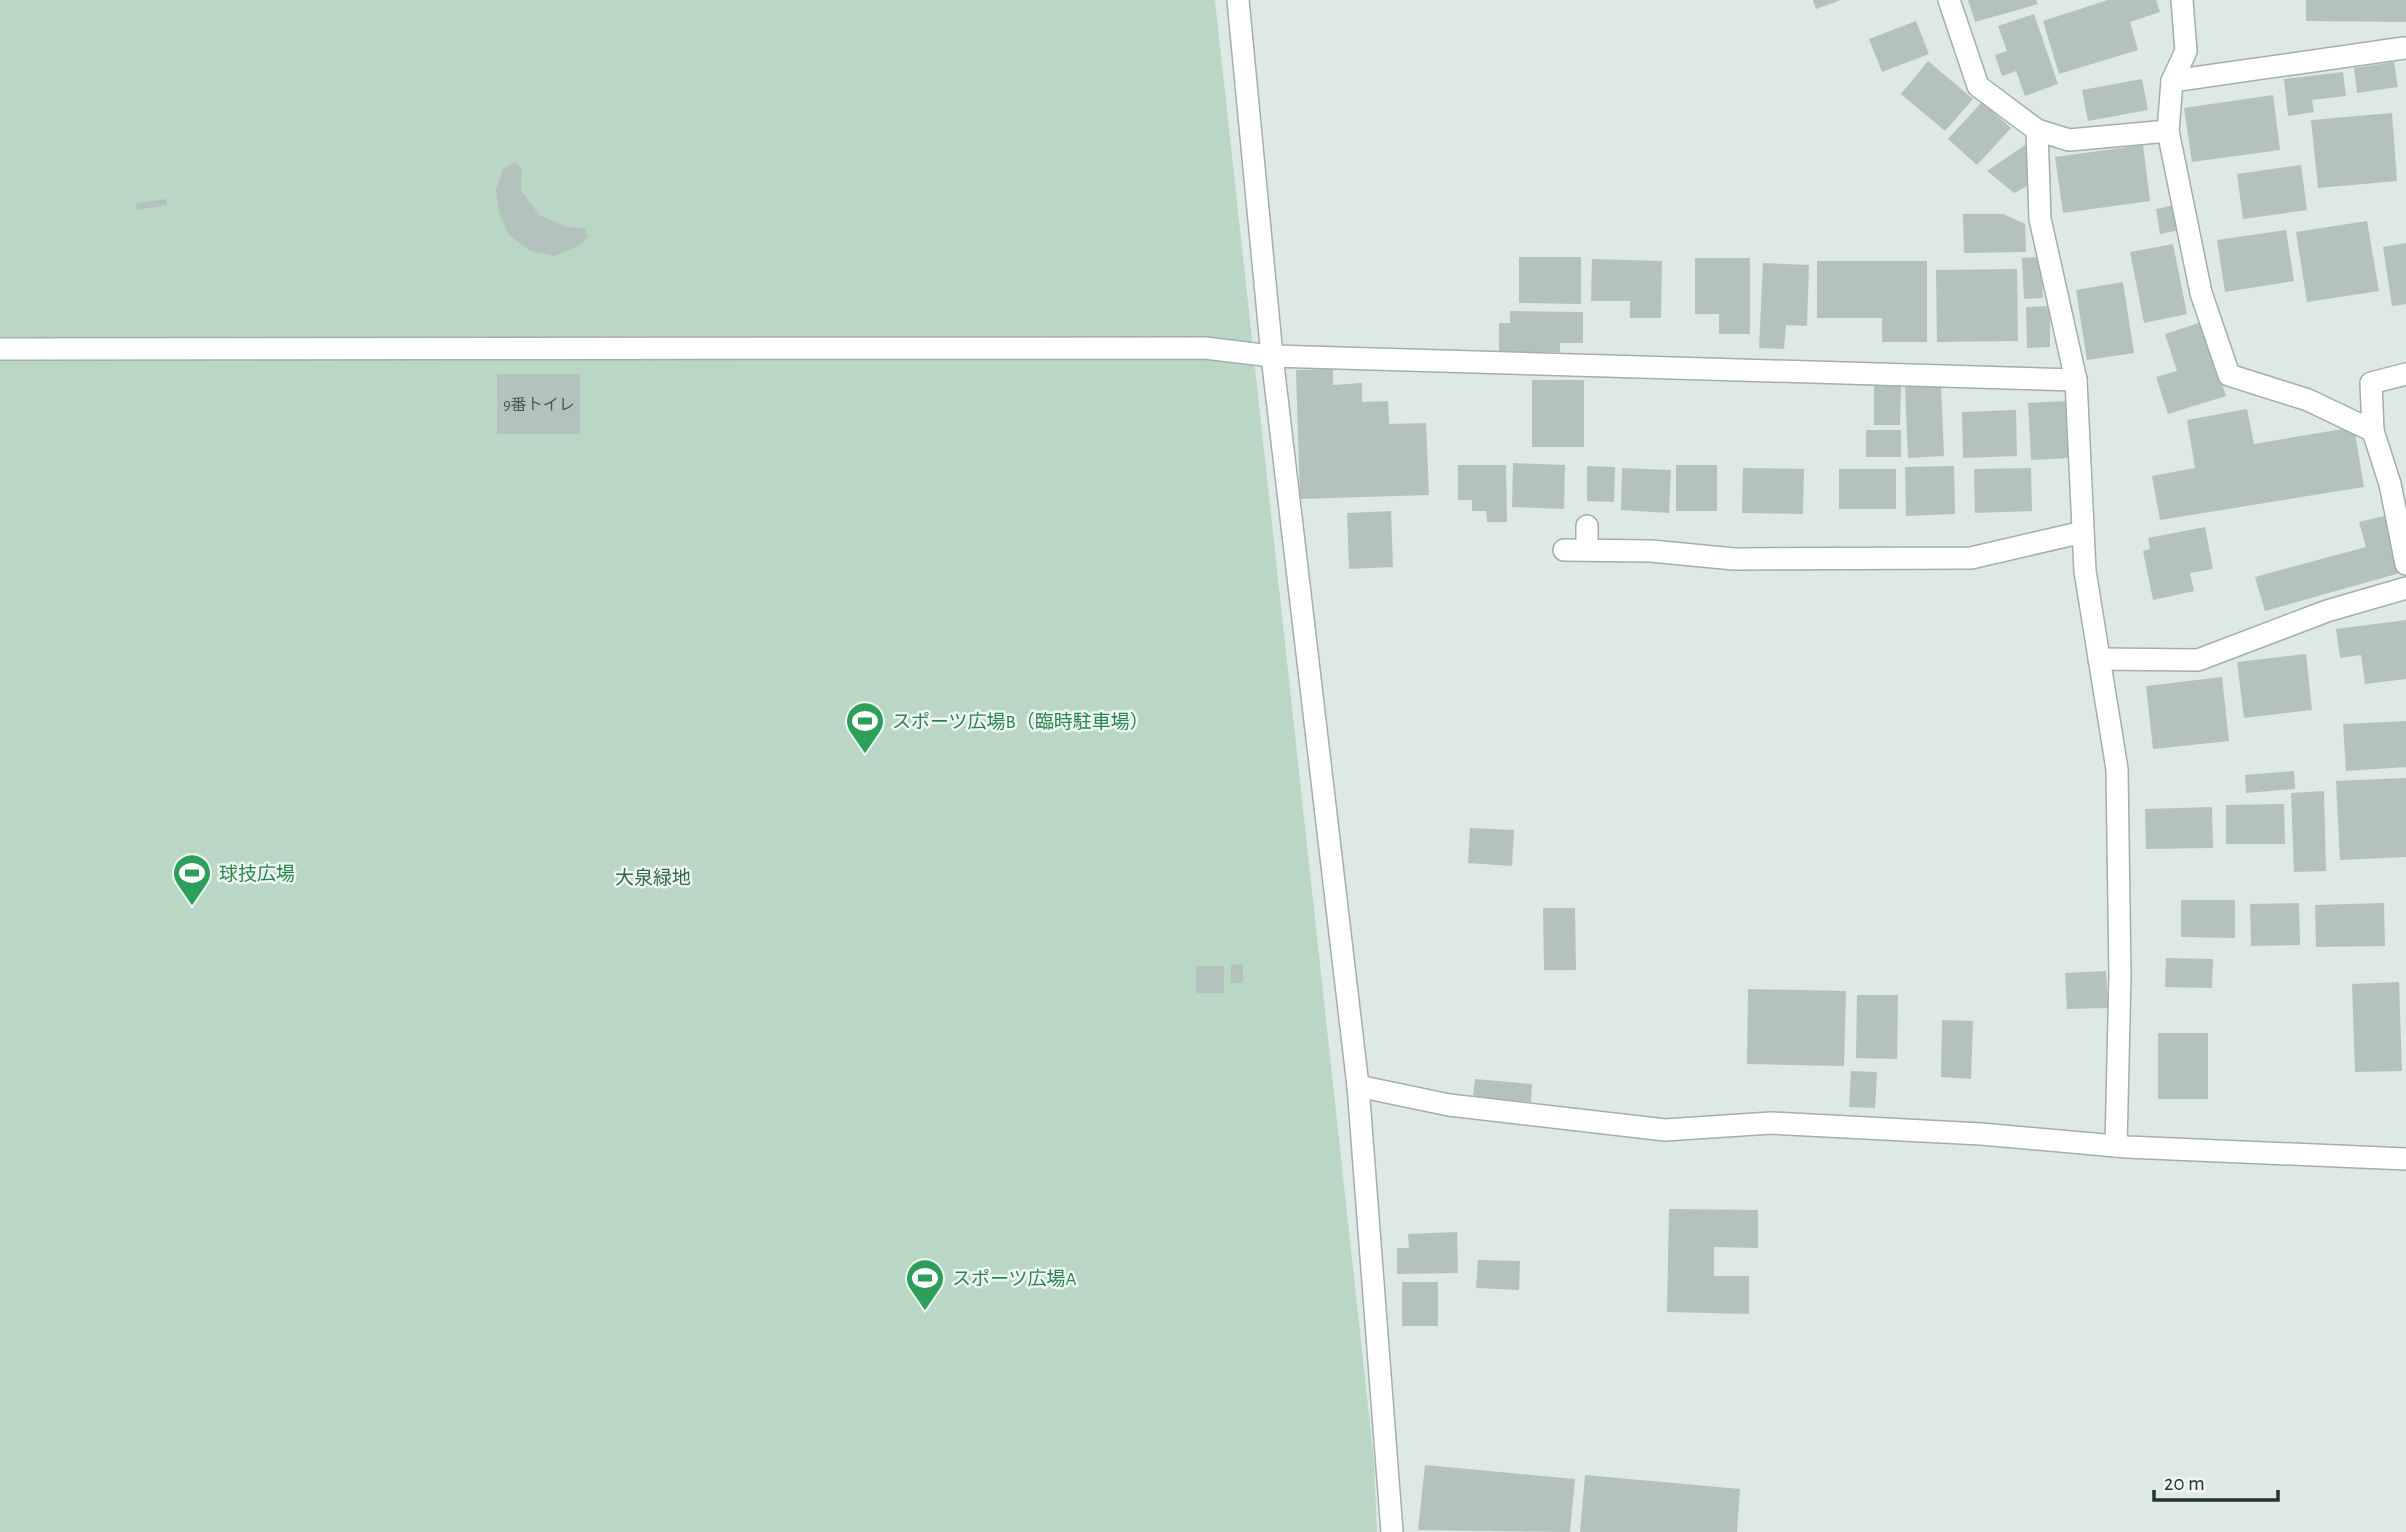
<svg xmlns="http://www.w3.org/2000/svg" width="2406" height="1532" font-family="'Alegreya Sans','Noto Sans JP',sans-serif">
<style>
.green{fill:#b9d7c4}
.building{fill:#b4c2be}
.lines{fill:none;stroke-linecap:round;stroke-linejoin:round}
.street-casing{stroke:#a2afac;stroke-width:24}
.street{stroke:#fff;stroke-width:21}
.labels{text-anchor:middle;stroke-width:5;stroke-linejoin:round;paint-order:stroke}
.number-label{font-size:16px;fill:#465955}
.leisure-label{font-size:19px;fill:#27864d;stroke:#eef5f2;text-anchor:start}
.park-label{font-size:19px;fill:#31684b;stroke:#eef5f2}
</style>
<rect width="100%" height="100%" fill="#dee8e5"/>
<!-- green -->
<polygon class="green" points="0,0 1215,0 1374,1461 1377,1532 0,1532"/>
<!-- building -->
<g class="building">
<polygon points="1813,0 1841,0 1816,9"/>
<polygon points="1968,0 2036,0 2038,4 1975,22"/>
<polygon points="2108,0 2156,0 2160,12 2130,22 2138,50 2059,74 2043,21"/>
<polygon points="2306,0 2406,0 2406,22 2306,21"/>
<polygon points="2034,14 2058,84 2025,96 2016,71 2002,76 1995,55 2007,51 1998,26"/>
<polygon points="1916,21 1929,54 1882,72 1869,39"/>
<polygon points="1928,61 1973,99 1945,131 1901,94"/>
<polygon points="2394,62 2398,87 2357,93 2354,68"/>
<polygon points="2343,72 2346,96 2312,100 2314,112 2288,116 2284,79"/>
<polygon points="2142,79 2148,110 2088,121 2082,90"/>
<polygon points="2273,95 2280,150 2192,162 2184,108"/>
<polygon points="1982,102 2011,128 1977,165 1948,139"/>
<polygon points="2392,113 2397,181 2318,188 2311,120"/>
<polygon points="2028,143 2033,183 2014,193 1987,171"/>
<polygon points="2143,145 2150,201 2063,213 2055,157"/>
<polygon points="515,162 522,168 521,190 539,215 567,227 585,228 588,237 580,245 555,256 530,251 509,235 499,213 496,190 503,169"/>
<polygon points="2301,165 2307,210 2243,219 2237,174"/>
<polygon points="166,199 167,205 137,210 136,203"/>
<polygon points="2176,205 2180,230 2160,234 2156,209"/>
<polygon points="1963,214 2003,214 2025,224 2026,252 1964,253"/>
<polygon points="2367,221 2379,291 2307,302 2296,232"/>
<polygon points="2286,230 2294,281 2225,292 2217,240"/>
<polygon points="2406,243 2406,304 2392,306 2383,247"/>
<polygon points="2173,244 2187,314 2144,323 2130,252"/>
<polygon points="1519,257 1581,257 1581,304 1519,303"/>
<polygon points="2041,257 2043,298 2024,299 2022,258"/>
<polygon points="1695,258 1750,258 1750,334 1719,334 1719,314 1695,314"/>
<polygon points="1592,259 1662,261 1661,318 1630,318 1630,301 1591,301"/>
<polygon points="1817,261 1927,261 1927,342 1882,342 1882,318 1817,318"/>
<polygon points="1763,263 1809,265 1807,326 1786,325 1784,349 1759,348"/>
<polygon points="2017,269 2018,341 1937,342 1936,270"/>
<polygon points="2123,282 2134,353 2087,360 2076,290"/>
<polygon points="2050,306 2050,347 2027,348 2026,307"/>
<polygon points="1510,311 1583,312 1583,343 1560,343 1560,352 1499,352 1499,323 1510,323"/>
<polygon points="2202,322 2226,396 2168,414 2156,377 2177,371 2165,334"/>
<polygon points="1333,369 1333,385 1362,383 1362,402 1388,401 1389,424 1426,423 1429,495 1300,499 1296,370"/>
<rect x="497" y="374" width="83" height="60"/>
<rect x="1532" y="380" width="52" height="67"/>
<polygon points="1941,385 1944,456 1908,458 1905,387"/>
<polygon points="1874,386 1901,386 1900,425 1874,425"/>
<polygon points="2066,401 2069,458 2031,460 2028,403"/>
<polygon points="2247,409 2254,444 2354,427 2364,487 2160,520 2152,476 2195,468 2187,420"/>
<polygon points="2016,410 2017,456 1963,458 1962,412"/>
<rect x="1866" y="430" width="35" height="27"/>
<polygon points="1513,463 1565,465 1564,509 1512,507"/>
<polygon points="1458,465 1506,465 1507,522 1487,522 1486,511 1472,511 1472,500 1458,500"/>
<rect x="1676" y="465" width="41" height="46"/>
<polygon points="1587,466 1615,467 1614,502 1587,501"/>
<polygon points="1954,466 1955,514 1906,516 1905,467"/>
<polygon points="1622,468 1671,470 1669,513 1621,510"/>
<polygon points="1743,468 1804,469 1803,514 1742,513"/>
<polygon points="2031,468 2032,511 1975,513 1974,469"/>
<rect x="1839" y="469" width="57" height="40"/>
<polygon points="1391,511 1393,567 1349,569 1347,513"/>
<polygon points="2384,516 2400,573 2265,611 2255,577 2366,547 2359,522"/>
<polygon points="2205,527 2213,569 2190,573 2194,591 2153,600 2143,551 2150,549 2148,538"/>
<polygon points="2406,620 2406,679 2365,684 2361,655 2340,658 2336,629"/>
<polygon points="2306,654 2312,710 2244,718 2237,662"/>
<polygon points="2222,677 2229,741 2153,749 2146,686"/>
<polygon points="2406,721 2406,767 2346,771 2343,724"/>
<polygon points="2294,771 2295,789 2246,793 2245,775"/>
<polygon points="2406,778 2406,857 2340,860 2336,781"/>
<polygon points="2324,791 2326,871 2294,872 2291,793"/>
<polygon points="2284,804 2285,844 2226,844 2226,805"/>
<polygon points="2212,807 2213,848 2146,849 2145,809"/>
<polygon points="1470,828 1514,830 1512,866 1468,863"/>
<polygon points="2181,900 2235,900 2235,938 2181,937"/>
<polygon points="2299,903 2300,945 2251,946 2250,904"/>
<polygon points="2384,903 2385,946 2316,947 2315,905"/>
<polygon points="1543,908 1575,908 1576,970 1544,970"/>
<polygon points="2166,958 2213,959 2212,988 2165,987"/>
<polygon points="1243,964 1243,983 1231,983 1231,965"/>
<rect x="1196" y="966" width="28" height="27"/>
<polygon points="2106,971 2108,1008 2067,1009 2065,973"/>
<polygon points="2399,982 2402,1071 2355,1072 2352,984"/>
<polygon points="1748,989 1846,991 1844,1066 1747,1064"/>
<polygon points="1857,995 1898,995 1897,1059 1856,1058"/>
<polygon points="1942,1020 1973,1021 1971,1079 1941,1077"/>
<rect x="2158" y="1033" width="50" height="66"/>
<polygon points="1851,1071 1877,1072 1875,1108 1849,1107"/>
<polygon points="1475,1079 1532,1084 1531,1102 1473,1097"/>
<polygon points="1669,1209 1758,1210 1758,1248 1714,1247 1714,1276 1749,1276 1749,1314 1667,1312"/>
<polygon points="1457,1232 1458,1273 1397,1274 1397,1248 1409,1248 1408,1234"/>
<polygon points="1478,1260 1520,1261 1519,1290 1476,1288"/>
<rect x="1402" y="1282" width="36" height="44"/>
<polygon points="1425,1465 1575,1479 1570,1532 1418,1530"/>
<polygon points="1585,1475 1740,1489 1737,1532 1580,1532"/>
</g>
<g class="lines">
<defs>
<g id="street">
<polyline points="1238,0 1272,356 1358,1086 1392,1532"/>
<polyline points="1949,0 1978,86 2037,130 2040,219 2076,380 2085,571 2117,769 2120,976 2116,1146"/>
<polyline points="2182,0 2186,51 2172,81 2168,131 2201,293 2229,375 2308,400 2373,431 2390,484 2406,564"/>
<polyline points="2172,81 2404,48"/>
<polyline points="2037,130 2069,140 2168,131"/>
<polyline points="0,349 1205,348 1272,356 2076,380"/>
<polyline points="2373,431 2371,383 2406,374"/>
<polyline points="1587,526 1587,550"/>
<polyline points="1564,550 1651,551 1734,559 1971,558 2083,532"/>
<polyline points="2099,659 2198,660 2327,611 2406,588"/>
<polyline points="1358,1086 1449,1105 1665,1130 1771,1123 1981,1134 2127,1147 2406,1159"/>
</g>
</defs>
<!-- street casing -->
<use href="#street" class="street-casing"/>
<!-- street -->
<use href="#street" class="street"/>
</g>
<!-- icons -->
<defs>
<symbol id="stadium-pin" viewBox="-11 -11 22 30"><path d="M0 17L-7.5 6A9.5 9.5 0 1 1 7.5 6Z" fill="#2e9e5b" stroke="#eef5f2"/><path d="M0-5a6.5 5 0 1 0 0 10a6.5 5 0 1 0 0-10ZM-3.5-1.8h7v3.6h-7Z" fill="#fff"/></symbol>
</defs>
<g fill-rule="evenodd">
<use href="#stadium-pin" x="843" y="699" width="44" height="60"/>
<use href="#stadium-pin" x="170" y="851" width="44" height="60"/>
<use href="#stadium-pin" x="903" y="1256" width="44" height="60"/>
</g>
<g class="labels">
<!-- number labels -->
<g class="number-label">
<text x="539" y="410">9番トイレ</text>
</g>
<!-- leisure labels -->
<g class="leisure-label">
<text x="892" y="728">スポーツ広場B（臨時駐車場）</text>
<text x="219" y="880">球技広場</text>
<text x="952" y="1285">スポーツ広場A</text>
</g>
<!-- park labels -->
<g class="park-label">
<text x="653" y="884">大泉緑地</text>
</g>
</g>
<!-- scale -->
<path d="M2154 1490v10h124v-10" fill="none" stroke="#213632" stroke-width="3.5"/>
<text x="2164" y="1490" font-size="21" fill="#213632" stroke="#eef5f2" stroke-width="5" paint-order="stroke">20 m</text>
</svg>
